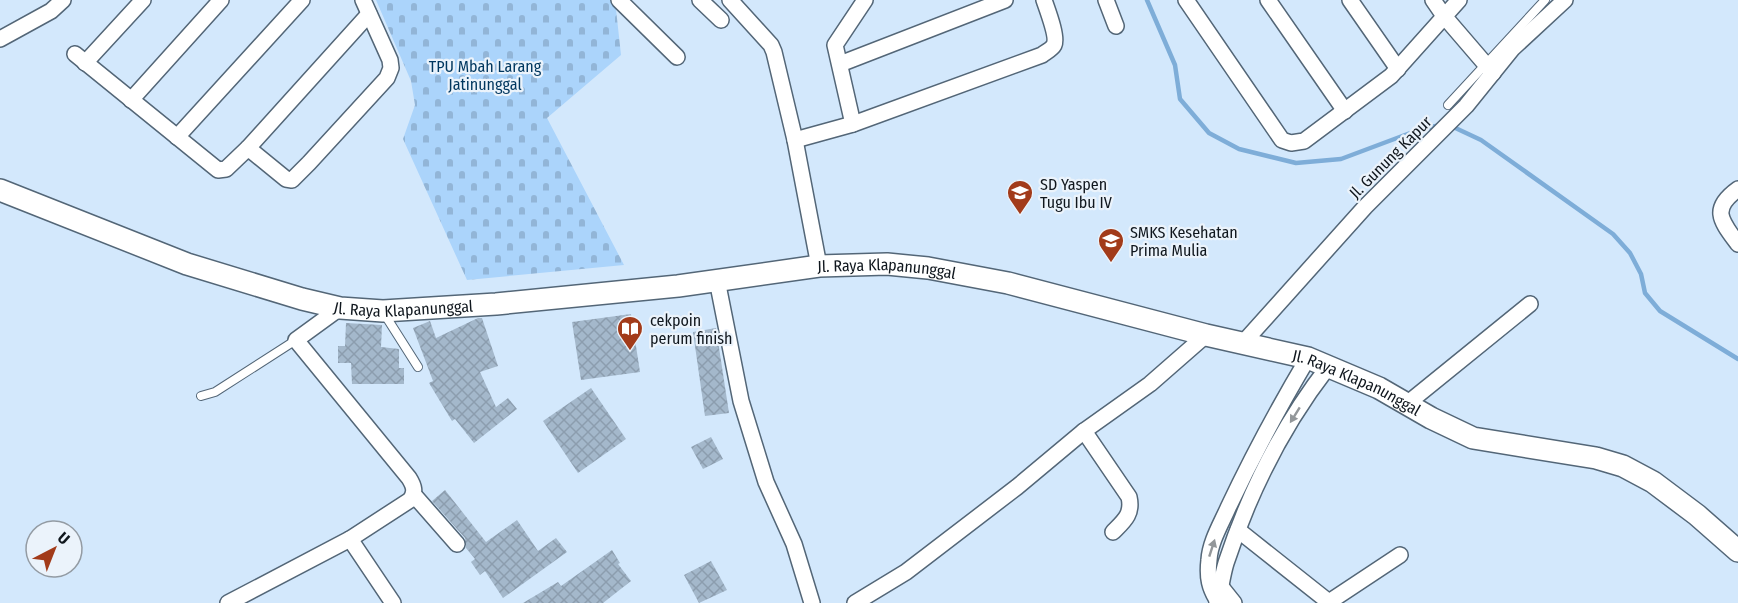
<svg xmlns="http://www.w3.org/2000/svg" width="1738" height="603" font-family="'Fira Sans Condensed',sans-serif">
<style>
.cemetery{fill:url(#cemetery-stones)}
.lines{fill:none;stroke-linecap:round;stroke-linejoin:round}
.stream{stroke:#7eadd8;stroke-width:4.5}
.building{fill:url(#building-cross-hatch)}
.lane-casing{stroke:#536677;stroke-width:10}
.street-casing{stroke:#536677;stroke-width:18}
.secondary-casing{stroke:#536677;stroke-width:24}
.lane{stroke:#fff;stroke-width:8}
.street{stroke:#fff;stroke-width:15}
.secondary{stroke:#fff;stroke-width:21}
.oneway{fill:#93979a}
.labels{text-anchor:middle;stroke-width:4.5;stroke-linejoin:round;paint-order:stroke}
.park-label{font-size:16px;fill:#00375f;stroke:#ebf3fb}
.street-label{font-size:16px;fill:#10171e;stroke:#ebf3fb}
.poi-label{font-size:16px;fill:#10171e;stroke:#ebf3fb;text-anchor:start}
</style>
<defs>
<pattern id="cemetery-stones" width="16" height="16" patternUnits="userSpaceOnUse" patternTransform="scale(1.5)"><rect width="16" height="16" fill="#abd4fb"/><path d="M2 7V4a2 2 0 0 1 4 0v3zM10 15v-3a2 2 0 0 1 4 0v3z" fill="#92b5d7"/></pattern>
<pattern id="building-cross-hatch" width="8" height="8" patternUnits="userSpaceOnUse" patternTransform="scale(1.5)"><rect width="8" height="8" fill="#a4b8cb"/><path d="M0 0l8 8M0 8l8-8" fill="none" stroke="#8c9dae"/></pattern>
</defs>
<rect width="100%" height="100%" fill="#d3e8fc"/>
<!-- cemetery -->
<polygon class="cemetery" points="376,0 615,0 621,55 547,118 624,265 467,280 403,139 415,105 411,81"/>
<g class="lines">
<!-- stream -->
<g class="stream">
<polyline points="1147,0 1175,65 1180,99 1209,133 1239,149 1296,163 1341,159 1421,129 1441,125"/>
<polyline points="1449,125 1481,140 1613,234 1630,253 1641,274 1645,293 1660,311 1738,359"/>
</g>
</g>
<!-- building -->
<g class="building">
<polygon points="631,314 640,372 581,380 572,322"/>
<polygon points="478,318 482,318 498,366 480,372 496,407 508,398 517,409 474,443 455,419 452,421 429,383 433,381 413,328 430,321 436,338"/>
<polygon points="346,323 382,325 381,347 399,349 399,368 404,368 404,384 352,384 351,363 338,363 338,346 345,346"/>
<polygon points="716,328 729,413 705,416 693,332"/>
<polygon points="591,388 626,439 578,473 543,421"/>
<polygon points="711,437 723,459 703,469 691,447"/>
<polygon points="445,490 486,542 517,520 538,551 556,538 567,552 503,598 485,571 480,575 471,562 475,559 466,548 465,538 432,501"/>
<polygon points="612,550 620,563 618,564 631,581 603,603 523,603 558,582 561,586"/>
<polygon points="711,561 727,590 699,603 684,575"/>
</g>
<g class="lines">
<defs>
<g id="lane">
<polyline points="1448,105 1545,0"/>
<polyline points="385,315 418,367"/>
<polyline points="201,396 215,392 296,340"/>
</g>
<g id="street">
<polyline points="619,0 677,57"/>
<polyline points="700,0 721,20"/>
<polyline points="730,0 771,45 774,52 795,140 819,266"/>
<polyline points="1106,0 1116,26"/>
<polyline points="1186,0 1282,140 1291,143 1304,141 1391,76 1459,0"/>
<polyline points="1268,0 1345,111"/>
<polyline points="1350,0 1398,69"/>
<polyline points="1433,0 1444,16 1493,73"/>
<polyline points="0,39 51,11 63,0"/>
<polyline points="75,54 218,170 226,169 248,148 286,179 292,180 309,163 387,78 391,68 390,60 363,0"/>
<polyline points="85,63 143,0"/>
<polyline points="840,64 1005,0"/>
<polyline points="131,100 221,0"/>
<polyline points="853,124 835,45 865,0"/>
<polyline points="177,137 302,0"/>
<path d="M795 140 853 124 1042 55C1046 52 1052 49 1054 45 1058 37 1047 9 1044 0"/>
<polyline points="248,148 369,14"/>
<path d="M1738 189C1710 209 1721 221 1738 244"/>
<polyline points="717,280 741,401 766,482 794,544 812,603"/>
<polyline points="1243,343 1365,207 1466,106 1512,49 1565,0"/>
<polyline points="1408,403 1530,304"/>
<path d="M1084 431 1129 497C1133 514 1124 521 1113 532"/>
<polyline points="414,495 457,544"/>
<polyline points="1238,530 1330,603"/>
<polyline points="350,539 393,603"/>
<polyline points="1222,588 1234,603"/>
<polyline points="1329,602 1400,555"/>
<path d="M228 603 350 539 410 500C416 492 414 486 409 478L296 340 340 308"/>
<polyline points="855,603 906,572 1017,487 1084,431 1150,384 1206,335"/>
<path d="M1217 603C1221 589 1222 576 1226 563 1249 493 1283 425 1328 367"/>
<path d="M1219 603C1209 588 1207 577 1209 560 1210 542 1221 524 1228 508 1252 457 1279 407 1308 358"/>
</g>
<g id="secondary">
<path id="s1" d="M0 190 187 264 302 299 340 308 383 311 496 304 678 286 819 266 887 264 928 268 1008 283 1206 335 1308 358 1379 388 1431 418 1473 438 1596 458 1623 466 1653 482 1697 515 1738 551"/>
</g>
</defs>
<!-- lane casing -->
<use href="#lane" class="lane-casing"/>
<!-- street casing -->
<use href="#street" class="street-casing"/>
<!-- secondary casing -->
<use href="#secondary" class="secondary-casing"/>
<!-- lane -->
<use href="#lane" class="lane"/>
<!-- street -->
<use href="#street" class="street"/>
<!-- secondary -->
<use href="#secondary" class="secondary"/>
</g>
<!-- one-way arrows -->
<defs><path id="oneway-solid" d="M-6-.8H1V-3.2L6.5 0L1 3.2V.8H-6Z" transform="scale(1.5)"/></defs>
<g class="oneway">
<use href="#oneway-solid" transform="translate(1295 415) rotate(122)"/>
<use href="#oneway-solid" transform="translate(1212 548) rotate(-72)"/>
</g>
<!-- icons -->
<defs>
<symbol id="school-pin" viewBox="-11 -11 22 30"><path d="M0 17L-7.5 6A9.5 9.5 0 1 1 7.5 6Z" fill="#a23b1a" stroke="#ebf3fb"/><path d="M0-5L7-2L0 1L-7-2ZM-4 1L0 2.5L4 1V4Q0 6-4 4Z" fill="#fff"/></symbol>
<symbol id="library-pin" viewBox="-11 -11 22 30"><path d="M0 17L-7.5 6A9.5 9.5 0 1 1 7.5 6Z" fill="#a23b1a" stroke="#ebf3fb"/><path d="M-6-4Q-3-5.5-.7-3.5V5Q-3 3-6 4ZM6-4Q3-5.5 .7-3.5V5Q3 3 6 4Z" fill="#fff"/></symbol>
</defs>
<g fill-rule="evenodd">
<use href="#school-pin" x="1005" y="178" width="30" height="40"/>
<use href="#school-pin" x="1096" y="226" width="30" height="40"/>
<use href="#library-pin" x="615" y="314" width="30" height="40"/>
</g>
<g class="labels">
<!-- park labels -->
<g class="park-label">
<text x="485" y="72">TPU Mbah Larang<tspan x="485" dy="18">Jatinunggal</tspan></text>
</g>
<!-- street labels -->
<g class="street-label">
<text transform="translate(1390 157) rotate(-45)" y="6">Jl. Gunung Kapur</text>
<text dy="6" stroke="none"><textPath href="#s1" startOffset="910">Jl. Raya Klapanunggal</textPath></text>
<text dy="6" stroke="none"><textPath href="#s1" startOffset="424">Jl. Raya Klapanunggal</textPath></text>
<text dy="6" stroke="none"><textPath href="#s1" startOffset="1396">Jl. Raya Klapanunggal</textPath></text>
</g>
<!-- poi labels -->
<g class="poi-label">
<text x="1040" y="190">SD Yaspen<tspan x="1040" dy="18">Tugu Ibu IV</tspan></text>
<text x="1130" y="238">SMKS Kesehatan<tspan x="1130" dy="18">Prima Mulia</tspan></text>
<text x="650" y="326">cekpoin<tspan x="650" dy="18">perum finish</tspan></text>
</g>
</g>
<!-- north arrow -->
<g transform="translate(54 549) rotate(42)"><circle r="28" fill="#ebf3fb" stroke="#939ba3" stroke-width="1.5"/>
<path d="M0-4.5L10 22L0 15L-10 22Z" fill="#a23b1a"/>
<text y="-9" font-size="16" font-weight="bold" text-anchor="middle" fill="#10171e">U</text>
</g>
</svg>
